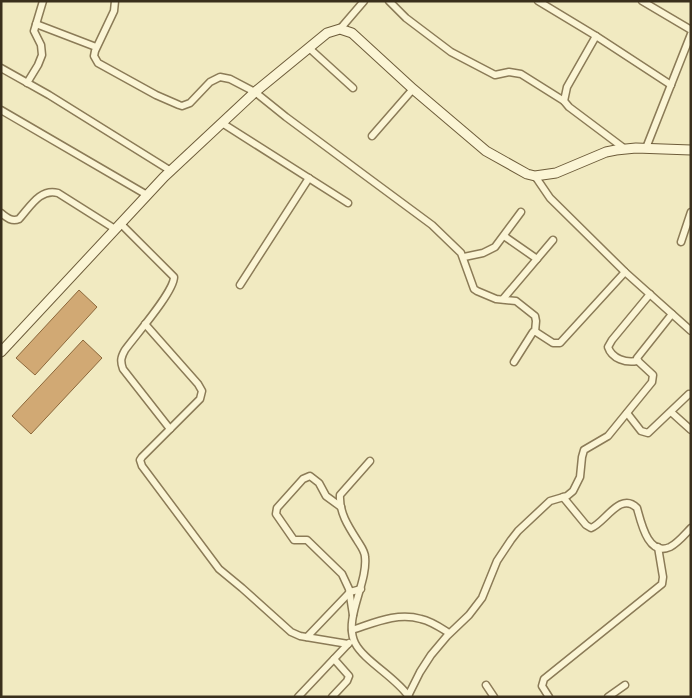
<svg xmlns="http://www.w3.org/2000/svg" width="692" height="698" font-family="'Libre Baskerville',serif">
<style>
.building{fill:#d1a974;stroke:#8c683b}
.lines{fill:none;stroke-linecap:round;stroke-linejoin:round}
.street-casing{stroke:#8b7b57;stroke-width:9}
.secondary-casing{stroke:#6d5c3a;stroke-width:11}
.street{stroke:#fbf5d5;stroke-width:6}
.secondary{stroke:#fbf5d5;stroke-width:9}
</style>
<rect width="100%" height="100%" fill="#f1eac1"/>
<!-- building -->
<g class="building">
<polygon points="79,290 97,307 35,375 16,358"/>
<polygon points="83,340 102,358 31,434 12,416"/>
</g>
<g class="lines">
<defs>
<g id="street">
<polyline points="115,1 114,11 95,51 94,56 98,63 156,95 179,105 182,106 190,103 210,82 220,77 230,79 255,92 286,117 432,225 461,253 474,289 477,291 496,299 516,301 535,316 536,321 535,332"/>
<polyline points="389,1 406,18 451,52 495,75 509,72 521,74 564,101"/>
<polyline points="538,1 596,36 671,85"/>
<polyline points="642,1 691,30"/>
<polyline points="36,24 96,47"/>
<polyline points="340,29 364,1"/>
<polyline points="596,36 567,87 564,101 569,107 625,149"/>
<polyline points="309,48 353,88"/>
<polyline points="1,68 49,95 171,171"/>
<polyline points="27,83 38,65 42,55 41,45 34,31 43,1"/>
<polyline points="1,110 147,195"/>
<polyline points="222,123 348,203"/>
<polyline points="372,136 413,89"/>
<polyline points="646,148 691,34"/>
<polyline points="535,176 550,198 625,272 691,331"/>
<path d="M1 213C7 218 12 222 19 219 30 207 40 188 58 193L115 229"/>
<path d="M121 224 174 277C174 292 135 336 125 350 121 357 120 361 123 369L170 429"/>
<polyline points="504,236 537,259"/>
<polyline points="681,242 691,212"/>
<polyline points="464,257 483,253 495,247 521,212"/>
<polyline points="240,285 309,178"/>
<polyline points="503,299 553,240"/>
<polyline points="145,324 198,384 202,391 200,399 142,457 140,460 142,466 219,569 242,588 291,632 300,636 348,644"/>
<path d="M637 361C626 363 612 359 608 347L612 340 650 294"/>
<polyline points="514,362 533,332 536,332 553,343 560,343 625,272"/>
<polyline points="671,412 691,430"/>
<polyline points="627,413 641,431 648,433 689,394"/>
<path d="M370 461 340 495C339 512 348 526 357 540 360 545 365 551 365 557 368 583 343 619 355 643 364 661 397 678 409 697"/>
<path d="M563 497 586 525 591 528C605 523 620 491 637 508 641 522 648 557 670 547 678 543 685 534 691 528"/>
<polyline points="341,507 326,496 319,483 310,476 303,479 277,508 276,514 294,540 307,540 342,574 349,589 353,615"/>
<path d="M352 630C374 623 397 612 421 619 431 621 441 628 449 633"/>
<polyline points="307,637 350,592 361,589"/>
<polyline points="486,685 494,697"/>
<polyline points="408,696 420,672 431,655 447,636 469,615 482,598 497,561 511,540 518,531 550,501 567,496 573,491 580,477 582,457 584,450 608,436 652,382 653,375 639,362 637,358 672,314"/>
<polyline points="298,697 349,643"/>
<polyline points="332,697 347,681 349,676 334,659"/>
<polyline points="549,697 542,686 544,679 662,584 663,577 658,547"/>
<polyline points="608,697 625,685"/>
</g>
<polyline id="secondary" points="1,352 164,177 255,92 327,33 340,29 352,33 413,89 486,151 527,174 535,176 556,173 606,152 616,150 636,148 691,150"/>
</defs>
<!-- street casing -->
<use href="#street" class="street-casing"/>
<!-- secondary casing -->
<use href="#secondary" class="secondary-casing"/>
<!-- street -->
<use href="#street" class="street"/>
<!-- secondary -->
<use href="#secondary" class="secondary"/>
</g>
<!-- border -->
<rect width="692" height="698" fill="none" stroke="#3a2f1c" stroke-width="5"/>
</svg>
